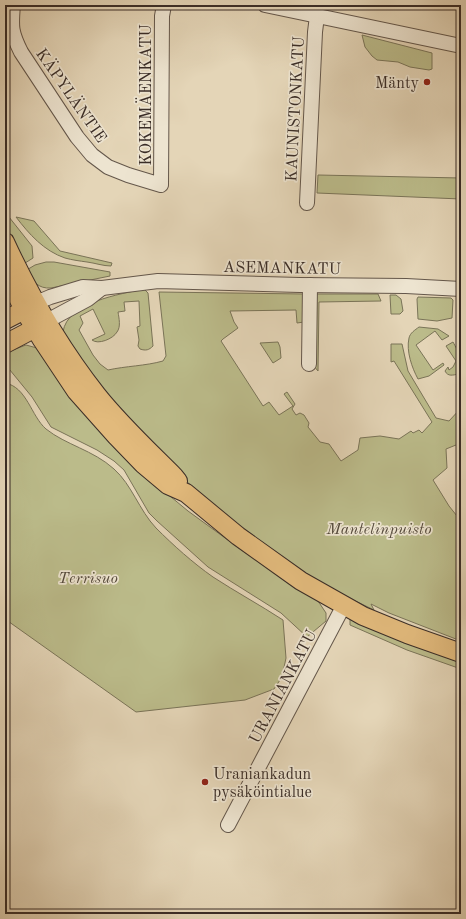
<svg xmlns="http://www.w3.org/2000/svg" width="466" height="919" font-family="'Old Standard TT',serif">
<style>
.green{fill:#bbbb8a;stroke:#7a7458}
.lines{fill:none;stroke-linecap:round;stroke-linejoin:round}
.minor-casing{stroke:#64574b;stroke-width:16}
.major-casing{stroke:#3a2d27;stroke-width:20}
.minor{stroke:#ede4d0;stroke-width:14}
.major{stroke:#e2ba7c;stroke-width:18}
.poi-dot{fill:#8f2418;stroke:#ede4d0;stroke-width:1.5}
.labels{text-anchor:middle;stroke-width:3.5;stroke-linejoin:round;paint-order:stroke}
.poi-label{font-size:16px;fill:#3a2d27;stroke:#ede4d0;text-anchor:end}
.street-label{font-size:16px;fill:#3a2d27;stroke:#ede4d0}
.park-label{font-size:16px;font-style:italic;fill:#54493b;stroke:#ede4d0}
</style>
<rect width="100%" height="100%" fill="#e4d5b7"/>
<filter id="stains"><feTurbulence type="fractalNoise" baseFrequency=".005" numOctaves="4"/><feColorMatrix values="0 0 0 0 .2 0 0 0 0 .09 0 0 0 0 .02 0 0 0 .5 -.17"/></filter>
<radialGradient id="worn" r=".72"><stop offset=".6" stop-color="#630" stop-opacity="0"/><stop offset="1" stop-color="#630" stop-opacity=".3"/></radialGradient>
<!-- green -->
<g class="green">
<polygon points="362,35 432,53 432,69 429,70 410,67 398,62 377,60 372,56 365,47"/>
<polygon points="318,175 461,178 461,199 317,193"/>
<polygon points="5,212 32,246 33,258 22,265 5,232"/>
<path d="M16 217 34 221 60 251 112 263 111 266C103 266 95 263 87 262 80 261 72 260 65 258 44 251 29 234 16 217Z"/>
<path d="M46 262H54L110 272V276L51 288C38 289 33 281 25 271L35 265Z"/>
<path d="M144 289 148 293 153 346C149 350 146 351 140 349L138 346 139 340 137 327 140 326 139 301 124 302 125 311 118 312C119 318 121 327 117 332 113 339 98 345 92 340L105 334 93 309 80 316 83 323 79 330 93 355 100 364 108 370C126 366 145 366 163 361L166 356 159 292 304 294V322L297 323 296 310 230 311 234 322 238 328 223 339 221 341 263 406 269 402 279 415 293 406 284 394 287 392 295 404 292 409 296 415 300 413 304 415 309 423 308 427 320 442 329 444 341 461 358 450 360 438 380 436 399 439 411 431 413 433 419 430 422 433 432 422 394 361 391 362V344H402L408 371 436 418 449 421 461 408V443L446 449 447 468 433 480 449 506 461 521V641L389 613 371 604 374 610C282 567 200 502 133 426 123 415 112 404 102 393 88 374 76 352 63 332 67 302 121 294 144 289Z"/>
<polygon points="313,294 378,294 381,301 319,302 318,371 313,365"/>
<polygon points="390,295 396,295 401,299 403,311 400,314 391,314"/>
<polygon points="418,297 451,298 453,300 452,318 437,321 418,319 417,299"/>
<path d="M419 327 438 329 449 336 442 340 435 331 416 345 433 370 443 363 444 365 429 376 418 379C412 368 406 351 409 338 410 333 415 330 419 327Z"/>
<polygon points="278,342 280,347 281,358 273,363 260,343"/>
<path d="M453 342C458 351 465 364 459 374 453 375 448 377 445 371L448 367 449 370 453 367 456 361 446 346Z"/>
<polygon points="26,345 37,348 159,487 188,511 243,551 318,601 326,613 326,621 307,637 281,613 208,567 157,521 149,513 124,470 114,461 97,450 51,427 32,397 5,364 5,353"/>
<path d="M5 383C27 387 31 416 46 429 66 445 93 450 114 469 132 485 139 510 156 528 173 545 193 563 213 577 236 592 260 605 283 620L286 658 282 677 274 689 245 700 136 712 5 619Z"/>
<polygon points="350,618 401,640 461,663 461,669 407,650 350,625"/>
</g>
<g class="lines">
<defs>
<g id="minor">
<path d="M13 5C11 27 11 32 21 52L77 137 92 155 108 167 128 175 161 185 162 16 164 5"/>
<polyline points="265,5 461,46"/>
<polyline points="307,203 315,32 317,16"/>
<polyline points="36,303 50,297 83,287 102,288 158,281 300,285 406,286 461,289"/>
<polyline points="47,321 88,299 102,288"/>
<polyline points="309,364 310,285"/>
<polyline points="228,825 344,605"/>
</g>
<g id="major">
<path d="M5 242C30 296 60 348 97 395 120 424 148 450 174 476L178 481"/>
<polyline points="5,272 24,310 42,340 76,391 116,436 143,464 168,485 186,493 238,536 301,581 363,616 407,634 461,653"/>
<polyline points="5,320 34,305"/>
<polyline points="5,344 45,323"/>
</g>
</defs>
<!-- minor casing -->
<use href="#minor" class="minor-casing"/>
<!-- major casing -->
<use href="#major" class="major-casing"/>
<!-- minor -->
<use href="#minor" class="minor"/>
<!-- major -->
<use href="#major" class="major"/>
</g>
<!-- markers -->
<g class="poi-dot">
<circle cx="427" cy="82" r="4"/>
<circle cx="205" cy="782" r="4"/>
</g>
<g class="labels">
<!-- poi labels -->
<g class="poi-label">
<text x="419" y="88">Mänty</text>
<text x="213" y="779" text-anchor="start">Uraniankadun<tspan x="213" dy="18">pysäköintialue</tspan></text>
</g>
<!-- street labels -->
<g class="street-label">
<text transform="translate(72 95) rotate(55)" y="6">KÄPYLÄNTIE</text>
<text transform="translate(145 95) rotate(-90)" y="6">KOKEMÄENKATU</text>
<text transform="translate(294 109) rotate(-87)" y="6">KAUNISTONKATU</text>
<text transform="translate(282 267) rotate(1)" y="6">ASEMANKATU</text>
<text transform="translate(282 686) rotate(-62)" y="6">URANIANKATU</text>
</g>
<!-- park labels -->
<g class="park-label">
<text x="379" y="534">Mantelinpuisto</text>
<text x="88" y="583">Terrisuo</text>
</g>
</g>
<!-- margin -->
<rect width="466" height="919" fill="none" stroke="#e4d5b7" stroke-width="20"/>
<rect x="6" y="6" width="454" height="907" fill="none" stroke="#3a2d27" stroke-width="2"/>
<rect x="10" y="10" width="446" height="899" fill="none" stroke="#3a2d27"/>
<rect width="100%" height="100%" filter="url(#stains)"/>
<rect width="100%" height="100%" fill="url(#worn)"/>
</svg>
